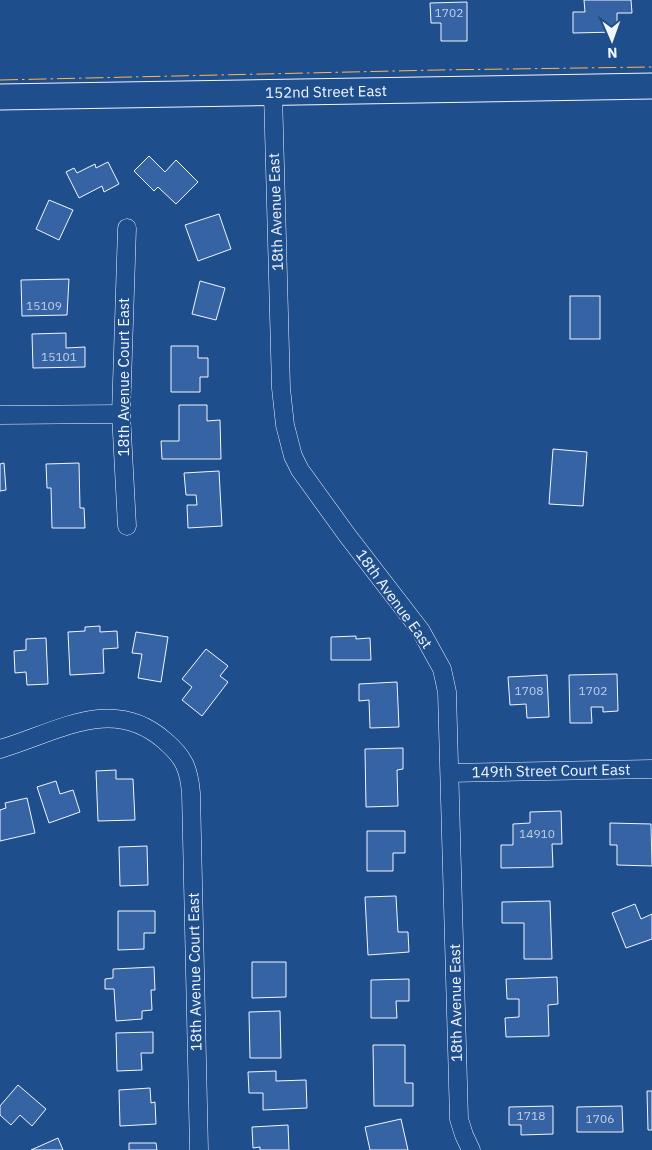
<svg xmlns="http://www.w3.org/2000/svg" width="652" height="1150" font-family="'IBM Plex Sans',sans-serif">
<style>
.building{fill:#3563a3;stroke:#f2f6ff}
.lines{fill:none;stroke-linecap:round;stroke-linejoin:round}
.street-casing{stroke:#f2f6ff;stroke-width:19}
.secondary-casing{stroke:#f2f6ff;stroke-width:27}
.street{stroke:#1f4e8c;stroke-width:18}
.secondary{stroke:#1f4e8c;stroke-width:25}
.power{stroke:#ffb74d;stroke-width:1;stroke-dasharray:18 4 2.5 4;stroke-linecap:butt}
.labels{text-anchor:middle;stroke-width:4;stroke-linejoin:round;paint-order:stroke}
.number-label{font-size:12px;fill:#c3d1e8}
.street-label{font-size:15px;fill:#f2f6ff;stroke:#1f4e8c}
</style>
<rect width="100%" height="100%" fill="#1f4e8c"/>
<!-- building -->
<g class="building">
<polygon points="584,0 631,0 632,13 617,13 617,32 573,33 573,12 585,12"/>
<polygon points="467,2 467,41 441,41 441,23 431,23 430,3"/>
<polygon points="149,156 165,172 176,160 198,182 176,204 158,187 154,191 134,171"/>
<polygon points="108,162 119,184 104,192 102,186 79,198 66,172 74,168 77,173 95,164 96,168"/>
<polygon points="49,200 73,210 59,240 36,229"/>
<polygon points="219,214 231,249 198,261 185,225"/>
<polygon points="69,279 67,315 22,316 21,280"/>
<polygon points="200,281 225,288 216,320 192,314"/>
<rect x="570" y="296" width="30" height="43"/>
<polygon points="66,333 66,348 85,347 85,367 33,368 32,334"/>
<polygon points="171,346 198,346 198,358 208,358 208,377 200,377 200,392 171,392"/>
<polygon points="179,405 207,405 207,421 220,420 221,459 162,459 161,441 179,441"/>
<polygon points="553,449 587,452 583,506 549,504"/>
<polygon points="4,463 6,490 0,491 0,464"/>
<polygon points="79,463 80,508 84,508 85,528 52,528 51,488 47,488 46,464"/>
<polygon points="219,471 222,526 188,528 187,505 197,505 196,495 186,495 184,473"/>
<polygon points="100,626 100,632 117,631 118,648 103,649 104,673 70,675 68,632 85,631 85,627"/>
<polygon points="136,632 168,637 161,682 138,678 142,654 132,653"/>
<polygon points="356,636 356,639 370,638 371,660 331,660 331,637"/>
<polygon points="46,638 48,684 27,685 26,672 15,673 14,651 26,650 26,639"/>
<polygon points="206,649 228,666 220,676 228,682 202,716 182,700 192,687 182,679"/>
<polygon points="617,674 618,711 603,712 603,707 591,707 592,723 570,723 569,675"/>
<polygon points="547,675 549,717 527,718 526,704 510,705 508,677"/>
<polygon points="397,682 399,727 370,728 369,700 359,701 359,684"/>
<polygon points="403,748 403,769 397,770 398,806 366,807 365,749"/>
<polygon points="116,770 116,779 133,779 135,820 98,821 96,771"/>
<polygon points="56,781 60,794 73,790 80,812 49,823 37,787"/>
<polygon points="27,798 35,833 0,841 0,810 6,808 5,803"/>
<polygon points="561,811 562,844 552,844 553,867 501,868 501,845 513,845 513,824 530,823 530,812"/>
<polygon points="610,823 651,824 652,866 617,865 617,845 610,845"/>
<polygon points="367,831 405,831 405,853 393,853 393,871 367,871"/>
<polygon points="147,846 148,885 120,886 119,847"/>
<polygon points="396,896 398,932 408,932 409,952 368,955 365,897"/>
<polygon points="550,901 552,959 524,959 524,923 502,923 502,902"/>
<polygon points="635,904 641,919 652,914 652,939 626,948 612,913"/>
<polygon points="118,911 155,911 155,933 144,933 144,949 118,950"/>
<polygon points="252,962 286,962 286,997 252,998"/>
<polygon points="154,967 155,990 151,990 152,1010 142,1011 142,1019 116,1021 114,989 105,989 105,979 113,978 113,969"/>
<polygon points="557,977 558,1004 548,1005 549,1036 506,1037 505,1018 519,1017 519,999 507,999 506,979"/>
<polygon points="409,979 409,1001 396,1001 397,1018 371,1018 371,980"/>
<polygon points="280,1011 281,1058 250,1058 249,1012"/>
<polygon points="153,1032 153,1053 141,1053 142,1070 117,1071 116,1033"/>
<polygon points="373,1045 405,1045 405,1083 413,1083 413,1106 374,1106"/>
<polygon points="276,1071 276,1081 306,1080 307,1108 263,1110 263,1093 249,1093 248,1072"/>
<polygon points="18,1085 46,1109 32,1126 20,1115 11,1125 0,1115 0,1106"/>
<polygon points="150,1088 151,1103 155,1102 156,1124 120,1126 119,1090"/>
<polygon points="647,1091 652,1091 652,1130 648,1130"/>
<polygon points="553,1106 553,1134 521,1135 521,1125 509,1125 509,1107"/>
<polygon points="622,1106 623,1132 577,1132 577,1107"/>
<polygon points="401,1119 408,1150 370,1150 365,1127"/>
<polygon points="288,1125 289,1150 260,1150 260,1147 253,1148 252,1127"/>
<polygon points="58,1138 63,1150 31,1150"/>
<polygon points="129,1143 156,1143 157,1150 129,1150"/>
</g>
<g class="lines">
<defs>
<g id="street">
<polyline points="273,93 281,388 285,425 293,456 300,470 347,535 421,631 442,669 447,692 459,1119 464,1135 471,1150"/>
<polyline points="127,228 121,414 127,526"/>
<polyline points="0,415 121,414"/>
<path d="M0 749C56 733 112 694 165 741 184 757 189 769 191 793L199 1150"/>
<polyline points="450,773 652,769"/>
</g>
<polyline id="secondary" points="0,97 652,86"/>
</defs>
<!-- street casing -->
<use href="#street" class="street-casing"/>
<!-- secondary casing -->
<use href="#secondary" class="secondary-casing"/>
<!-- street -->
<use href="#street" class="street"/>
<!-- secondary -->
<use href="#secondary" class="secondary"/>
<!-- power -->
<polyline class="power" points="0,80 438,70 652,67"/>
</g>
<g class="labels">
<!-- number labels -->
<g class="number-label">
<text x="449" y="17">1702</text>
<text x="44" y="310">15109</text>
<text x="59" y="361">15101</text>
<text x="529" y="695">1708</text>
<text x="593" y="695">1702</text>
<text x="537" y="838">14910</text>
<text x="531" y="1120">1718</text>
<text x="600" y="1123">1706</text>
</g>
<!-- street labels -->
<g class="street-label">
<text transform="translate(326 92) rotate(-1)" y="5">152nd Street East</text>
<text transform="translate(276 212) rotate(-92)" y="5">18th Avenue East</text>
<text transform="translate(124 377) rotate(-90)" y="5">18th Avenue Court East</text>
<text transform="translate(394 599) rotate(54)" y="5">18th Avenue East</text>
<text transform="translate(551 771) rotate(-1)" y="5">149th Street Court East</text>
<text transform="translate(195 972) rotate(-91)" y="5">18th Avenue Court East</text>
<text transform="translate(456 1003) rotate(-91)" y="5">18th Avenue East</text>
</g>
</g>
<!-- north arrow -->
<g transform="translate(612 40) rotate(178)" stroke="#1f4e8c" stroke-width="4" paint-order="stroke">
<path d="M0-4L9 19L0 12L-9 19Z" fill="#f2f6ff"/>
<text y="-8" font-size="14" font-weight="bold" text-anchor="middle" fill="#f2f6ff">N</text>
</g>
</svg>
